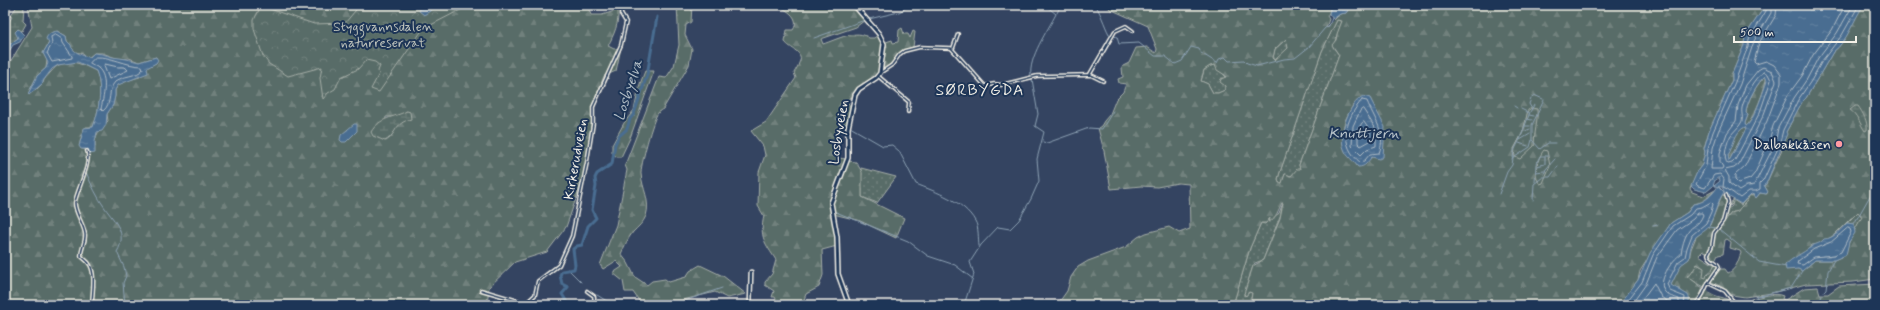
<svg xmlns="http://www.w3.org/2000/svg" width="1880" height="310" font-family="Mynerve,sans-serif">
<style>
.grass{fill:url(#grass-dots);stroke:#a6aea8}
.forest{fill:url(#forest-firs);stroke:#a6aea8;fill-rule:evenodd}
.wetland{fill:url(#wetland-marsh);stroke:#a6aea8}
.park{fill:url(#park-crowns);stroke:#a6aea8}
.water{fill:url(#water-ripples);stroke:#8da2b4;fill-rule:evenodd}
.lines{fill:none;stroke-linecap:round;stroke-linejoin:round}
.shore{stroke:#b0bcc5;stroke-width:1}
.stream{stroke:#8da2b4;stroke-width:1}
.river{stroke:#496d91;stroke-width:3}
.minor-casing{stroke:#f4f1e8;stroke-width:4.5}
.tertiary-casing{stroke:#f4f1e8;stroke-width:5.5}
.secondary-casing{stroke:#f4f1e8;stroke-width:6}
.minor{stroke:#1d3557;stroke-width:1.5}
.tertiary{stroke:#1d3557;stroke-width:2.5}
.secondary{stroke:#1d3557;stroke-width:3}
.poi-dot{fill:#ff9aa2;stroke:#1d3557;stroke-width:1.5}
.labels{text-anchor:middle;stroke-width:4;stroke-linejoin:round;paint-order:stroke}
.park-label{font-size:14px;fill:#bdc2bb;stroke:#1d3557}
.street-label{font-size:14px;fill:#f4f1e8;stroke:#1d3557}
.poi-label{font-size:14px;fill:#f4f1e8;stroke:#1d3557;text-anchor:end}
.water-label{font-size:15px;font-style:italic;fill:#b8c3ca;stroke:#1d3557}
.quarter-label{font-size:16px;letter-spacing:1px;fill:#f4f1e8;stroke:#1d3557}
</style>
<defs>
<pattern id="grass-dots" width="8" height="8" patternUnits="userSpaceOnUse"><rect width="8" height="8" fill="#586c67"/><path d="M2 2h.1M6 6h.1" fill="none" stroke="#71817d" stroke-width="1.8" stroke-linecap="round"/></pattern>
<pattern id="forest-firs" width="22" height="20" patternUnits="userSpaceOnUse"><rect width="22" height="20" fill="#586c67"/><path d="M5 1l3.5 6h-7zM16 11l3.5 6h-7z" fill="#71817d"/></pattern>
<pattern id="wetland-marsh" width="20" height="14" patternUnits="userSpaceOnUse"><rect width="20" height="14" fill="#586c67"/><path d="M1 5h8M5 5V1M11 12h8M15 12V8" fill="none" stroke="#71817d"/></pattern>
<pattern id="park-crowns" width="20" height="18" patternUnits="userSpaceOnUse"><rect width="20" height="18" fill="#586c67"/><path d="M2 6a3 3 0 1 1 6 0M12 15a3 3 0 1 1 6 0" fill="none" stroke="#71817d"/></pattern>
<pattern id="water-ripples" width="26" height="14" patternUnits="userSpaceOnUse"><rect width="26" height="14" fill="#496d91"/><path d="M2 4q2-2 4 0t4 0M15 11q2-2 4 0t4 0" fill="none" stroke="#6482a0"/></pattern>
</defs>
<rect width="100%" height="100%" fill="#344461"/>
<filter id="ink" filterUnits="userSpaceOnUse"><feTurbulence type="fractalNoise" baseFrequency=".025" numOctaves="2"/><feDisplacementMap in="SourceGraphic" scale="8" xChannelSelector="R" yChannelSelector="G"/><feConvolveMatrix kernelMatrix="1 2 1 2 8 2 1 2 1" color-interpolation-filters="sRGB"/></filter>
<g filter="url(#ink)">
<!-- grass -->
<g class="grass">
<polygon points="1337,20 1342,21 1333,47 1339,55 1299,165 1300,169 1291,176 1285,174 1282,183 1279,183 1278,179 1280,172 1322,51"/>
<polygon points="1286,39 1288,48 1276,60 1273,58 1275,49"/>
<polygon points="1215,65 1226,77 1223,84 1225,86 1225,90 1218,93 1213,93 1208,84 1201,81 1204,70 1210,66"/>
<polygon points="861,168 896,177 877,203 862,197"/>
<path d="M1749 196C1748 204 1741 205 1738 212H1733L1724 220 1726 211 1732 206 1733 200 1741 205Z"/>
<polygon points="1283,203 1281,214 1263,260 1255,263 1253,266 1244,294 1244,296 1250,292 1252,293 1250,305 1233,305 1250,248 1260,225 1261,223 1265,224 1270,218 1269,221 1279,213"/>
<polygon points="1715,263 1718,265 1717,269 1704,287 1687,277 1697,264 1704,268 1707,274 1710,273"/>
</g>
<!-- forest -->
<g class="forest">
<path d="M28 5H593L589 10 591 15H602L618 10C619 24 614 34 608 46L614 49 621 48 616 71 604 76 594 102 585 173 566 227 547 252 515 262 489 287 487 305H5V128L9 122 5 117V70L32 27ZM57 31 66 36 67 41 74 52 81 53 88 58 94 53H102L119 59 129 58 139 62 156 57V63L148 66 140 77 125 81 118 85 115 90V96L113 105 107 114 108 121C100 128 94 136 95 147 74 156 79 140 86 127H93C99 111 103 88 96 71 80 63 64 55 50 73 47 77 44 78 43 83L36 90 28 94 37 76 46 68 47 60 43 53 49 43 48 41ZM407 111 390 138 386 141 382 139 386 117H396Z"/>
<path d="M677 5H692L691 22 686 25 685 35 692 49 689 65 663 109C661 110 659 111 658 113 653 118 640 167 641 174 642 188 651 201 646 216 643 223 638 227 633 232 628 238 624 247 621 254L628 263 635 277 647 285 652 281 665 279 669 282 686 277 690 271 700 265 723 276 746 294 727 298 715 292 667 304 642 305 633 292H625L623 281 613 273 622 267 616 261 603 269 600 265 616 225 627 170 625 165 659 77 666 78 674 66 679 45Z"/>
<path d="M775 5H852L865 20 856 27 821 39 823 44C836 40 857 28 869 38H874L878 35 883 43 892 40 893 43 898 42 899 30 902 28 904 34H908L910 38 913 31 915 32 913 47C898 51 896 59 885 69L881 68C874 81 858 83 853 97L849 98 848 103 850 106 846 127 836 128 834 156 838 158 846 159 848 161 856 162 862 172V197L904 218 896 238 858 220 833 214 837 246 822 250 823 275 819 287 806 294 802 305H779L775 297H772L774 291 765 285V282L772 274 776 260C765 243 759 237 764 216L758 206 759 172 765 155 763 146 751 131 766 122 796 78 794 73C796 69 798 67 799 63 805 52 790 49 785 42L787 30H793C802 17 784 8 775 5Z"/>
<path d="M1106 5H1331L1329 13 1327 16 1329 19 1326 28 1340 14 1346 13 1352 5H1762L1763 9 1745 36 1744 45 1732 74V80L1709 131 1704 148 1705 152 1702 165 1698 170 1690 189 1692 192 1704 196 1717 189C1706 196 1708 202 1693 204L1688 212 1671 223 1640 271 1638 280 1619 305H1250L1252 293 1249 292 1246 296 1244 294 1253 266 1263 260 1280 218 1283 203H1282C1278 210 1277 217 1269 222L1270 218 1266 223H1261L1260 225 1250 248 1233 305H1057L1067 291 1071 277 1078 267 1088 261 1126 247 1138 237 1146 233 1169 227 1179 233 1190 229 1189 184 1178 183 1157 187 1141 186 1111 189 1104 151 1098 128 1101 126 1104 121 1110 114 1116 99 1123 92 1126 84 1119 83 1118 79 1123 77 1122 68 1123 66 1129 63 1136 48 1147 47 1156 53 1157 49 1148 26 1110 9ZM1337 20 1342 21 1337 34 1336 40 1332 45 1339 55 1299 165 1300 169H1297L1291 176 1285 174 1282 183H1279L1278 179 1280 172 1322 51ZM1286 39 1288 48 1275 60 1273 58 1275 49ZM1215 65 1217 70 1225 75 1226 77 1221 79 1220 82 1225 86V90L1218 93H1213L1208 84 1201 81 1204 70 1210 66ZM1370 98 1377 114 1375 157H1372L1358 167C1350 157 1341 138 1344 125 1345 119 1350 111 1353 105ZM1528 111 1537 115 1534 128V146L1514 149 1523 132Z"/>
<path d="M1864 5H1875V279L1853 282 1806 284 1772 293 1745 297 1732 295 1724 288 1710 281 1721 269H1725L1728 273C1736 270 1738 261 1741 253L1740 251 1730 248 1731 242 1727 239 1725 240 1723 254 1718 255 1716 259 1711 258 1709 253 1703 251 1699 255 1713 264 1715 263 1712 270 1707 274 1706 278 1703 277 1704 268 1697 264 1691 274 1687 276 1703 288 1700 295 1692 305H1687L1689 303 1680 289 1673 288 1671 285 1681 264 1689 259 1691 249 1696 237 1710 225 1722 195H1724L1727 200 1726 207H1729L1732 201 1733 203 1725 211V221L1731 213 1738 211C1741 205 1747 204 1749 196L1753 195 1756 198 1760 193 1767 194V190L1764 185 1766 184 1783 147 1786 132 1802 102 1806 98 1833 52C1848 41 1852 19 1864 5ZM1861 214V217L1849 242 1845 255 1834 260H1815L1804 269H1798L1788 263 1807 251 1812 245 1820 244 1824 240 1828 239 1834 235 1851 218Z"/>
<polygon points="645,71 654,71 630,138 621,157 617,157 612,153 612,145 624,123 634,110 640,84"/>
<path d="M1766 76C1768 83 1752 123 1746 126L1745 123 1748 115 1746 113C1746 103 1758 81 1766 76Z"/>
<path d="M1745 127 1746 129 1729 161 1728 155C1733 146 1734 131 1745 127Z"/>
<path d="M1875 284V305H1751V299C1760 297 1775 292 1783 296L1782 299 1785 300 1804 288 1818 287 1820 294H1828L1839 286Z"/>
<path d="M1707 290C1716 300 1725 294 1734 305H1699Z"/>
</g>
<!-- wetland -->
<g class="wetland">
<polygon points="18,5 24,6 23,21 26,24 22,31 18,29 18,38 5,49 5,22 8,23 12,17 10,16"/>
<path d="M1855 106H1858C1863 113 1868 122 1867 130L1865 131C1860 124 1857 114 1850 110Z"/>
<path d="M1532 108 1537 109C1538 122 1534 133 1534 146L1520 159 1515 157 1514 149 1523 132 1528 110Z"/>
<path d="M407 111 410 112 411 119C393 124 398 133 385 141L373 136 371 132C380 117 393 118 407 111Z"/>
<path d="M1544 150 1547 151 1550 166 1543 183 1540 184C1532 176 1538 157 1544 150Z"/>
<polygon points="1858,212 1862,217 1855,229 1854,224 1847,223"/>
</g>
<!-- park -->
<polygon class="park" points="360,5 470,5 423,29 379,92 371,89 379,74 378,71 380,66 375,62 366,60 358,69 341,77 335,89 328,93 323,99 320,78 322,67 288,76 269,64 263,56 254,29 254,20 261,6 314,24 345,23"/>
<!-- water -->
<g class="water">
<polygon points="422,5 439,5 424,15 419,11"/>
<polygon points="1331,5 1351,5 1351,6 1346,13 1340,14 1333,19 1329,14"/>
<path d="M1762 5H1864C1853 20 1848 41 1833 52L1806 98 1802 102 1786 132 1787 134 1766 184 1764 185 1768 192 1766 194 1760 193 1756 198 1754 195 1751 194 1741 204 1726 195 1722 187 1714 186 1720 181 1719 177 1715 180 1713 186 1706 192 1694 189 1691 186 1698 170 1702 165 1705 152 1704 149 1709 131 1732 80V74L1744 45 1745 36 1763 9ZM1765 76 1767 80 1766 84C1763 92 1753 123 1746 126L1745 123 1748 115 1746 113C1746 102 1758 82 1765 76ZM1745 127 1746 129 1729 161 1728 155C1734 146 1734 132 1745 127Z"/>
<polygon points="18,29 24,35 20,42 13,45 5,58 5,48 18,38 15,32"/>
<path d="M57 31 66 36 67 41 71 45C71 51 84 57 90 57L94 53C104 53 111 58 120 58 128 59 131 60 139 62L156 57 158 60 156 63 147 68 148 73 118 85 115 90V96L113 105 107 114 106 125 102 131 97 132 95 142V153L89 154 86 149H81L79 146 84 128 93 127C99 111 103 88 96 71L78 62 58 65 52 69 43 81V83L29 95 28 94 37 76 46 68 48 63 43 53 49 43 46 39C48 33 52 32 57 31Z"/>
<path d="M1363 96 1370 98 1385 127 1383 157 1379 159 1372 157C1367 162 1366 167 1358 167 1354 161 1346 156 1344 149 1338 135 1349 103 1363 96Z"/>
<polygon points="354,124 357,124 357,131 346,142 342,142 340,140 341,135"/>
<path d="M1718 186 1724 192C1717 202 1715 215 1709 226 1707 230 1701 233 1697 236 1691 240 1690 252 1689 259L1681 265 1671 285 1688 295C1690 299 1690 302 1687 305H1619L1638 280 1650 253 1671 223 1688 212 1693 204C1704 203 1712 196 1718 186Z"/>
<path d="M1847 223 1854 224 1855 233 1849 242 1846 255 1834 260H1815L1802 271 1798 269 1786 270 1785 265C1792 258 1803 253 1811 247 1815 243 1819 245 1824 239 1834 239 1841 229 1847 223Z"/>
</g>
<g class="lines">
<!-- shore -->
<g class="shore">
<path d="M1766 5V11L1749 39 1748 46 1735 82 1713 132 1708 148 1706 166 1696 184 1698 186 1705 188 1714 175 1720 174 1724 179 1723 187C1729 189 1734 194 1740 198L1749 191H1756L1760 189V183L1764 179 1779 146 1783 130 1798 100 1811 81 1822 61 1842 35 1859 5"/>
<polyline points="1771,5 1771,13 1754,41 1740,84 1718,132 1713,148 1711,169 1722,169 1723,167 1720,162 1720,153 1727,133 1736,121 1738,105 1746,85 1758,70 1763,67 1772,71 1776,81 1764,114 1739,164 1734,168 1725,170 1729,177 1729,183 1739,191 1747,186 1754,185 1775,144 1778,128 1794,98 1807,79 1818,58 1837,33 1853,5"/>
<polyline points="1777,5 1776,15 1759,43 1754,62 1756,64 1766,61 1774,65 1781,74 1781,83 1767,121 1745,166 1735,175 1735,180 1738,183 1750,179 1755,173 1769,141 1773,126 1788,95 1802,76 1813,55 1832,30 1845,5"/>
<polygon points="56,35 62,39 63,43 72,56 72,58 52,62 47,53 52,44 51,37"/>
<path d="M96 57C111 56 126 66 142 66L143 69C138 77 122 75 115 82 107 90 113 103 103 111L101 109C103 98 109 77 98 68 96 66 93 65 90 63Z"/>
<polygon points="105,64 118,67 125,67 128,70 109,79 104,66"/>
<path d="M1764 72 1768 74 1771 80 1760 112 1735 160 1732 163 1728 164C1722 159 1727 141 1731 135 1734 131 1739 127 1741 123 1744 118 1741 114 1742 108 1743 100 1756 76 1764 72Z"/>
<path d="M1362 100 1367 101C1374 119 1387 133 1379 153L1370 154 1365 160 1361 163C1338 145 1345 119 1362 100Z"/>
<polygon points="1363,109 1376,129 1376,146 1367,149 1361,155 1352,146 1353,126 1360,111"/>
<polygon points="1364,122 1370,131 1370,141 1361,146 1358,143 1358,129 1362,123"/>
<polygon points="1848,228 1850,229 1851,232 1841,252 1834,255 1814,257 1803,265 1797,264 1798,261 1814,249 1831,242"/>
<polyline points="1624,305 1642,282 1653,255 1673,226 1690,215 1696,208 1702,207 1711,202 1713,204 1711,212 1706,223 1692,235 1687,248 1685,257 1678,262 1667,284 1670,291 1685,297 1684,305"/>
<path d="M1631 305 1646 284 1657 257 1677 230 1693 219 1698 213H1702L1703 215C1698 227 1693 224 1688 232 1684 238 1682 247 1681 254 1672 260 1656 282 1665 292 1669 297 1674 297 1679 299V305"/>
<polyline points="1638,305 1654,283 1661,297 1673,305"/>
</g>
<!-- stream -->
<g class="stream">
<polyline points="927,5 949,5"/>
<path d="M1095 5C1099 8 1105 27 1109 34L1111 35"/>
<polyline points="1057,13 1060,7 1070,5"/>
<polyline points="869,19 899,12 911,5"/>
<polyline points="1114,36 1117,37 1119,44 1139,43 1155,56 1165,56 1175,64 1182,61 1191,47 1199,49 1200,51"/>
<polyline points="814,38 865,20"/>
<polyline points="1201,53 1217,63 1219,59 1225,57 1229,61 1244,60 1247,63 1257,66 1284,59 1295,58 1309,47 1325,28 1329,26 1332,18"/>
<path d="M1031 76C1028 58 1048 30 1056 14L1045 5"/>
<polyline points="1532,97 1534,95 1543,99"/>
<polyline points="1531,99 1529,104 1532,109"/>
<polyline points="1514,106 1517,108"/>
<polyline points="1521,109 1529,113"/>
<polyline points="1529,115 1534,116"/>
<polyline points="836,119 847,125"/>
<polyline points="1527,119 1532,120"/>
<polyline points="1525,126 1530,126"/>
<path d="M850 127 883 146 892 145 899 151 916 184C936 192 964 201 975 221 979 227 978 239 979 246"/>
<polyline points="1525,131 1530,129"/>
<polyline points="1520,140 1530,134"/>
<polyline points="1532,140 1540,149 1548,143 1555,143"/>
<polyline points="1043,142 1047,143 1089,128 1102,129 1113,111"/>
<polyline points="1519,143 1528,146"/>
<polyline points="1512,159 1530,147 1532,140 1532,125 1544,100"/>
<polyline points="1537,166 1545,164 1545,157"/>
<polyline points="85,169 87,160"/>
<path d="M86 172C91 184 97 197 105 208 115 222 128 233 117 252L124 267 126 276 123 283 125 305"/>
<polyline points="1536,172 1544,171"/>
<polyline points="1543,177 1550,177 1558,166"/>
<polyline points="1535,182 1536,164 1540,156 1548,156"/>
<polyline points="1499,194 1507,172 1512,165 1514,151 1521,137 1530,112 1534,105"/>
<polyline points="1533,200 1534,184 1543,177 1546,169 1555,159"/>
<polyline points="836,212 908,241 928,256 955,265 973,279"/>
<polyline points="1854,224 1875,187"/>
<polyline points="1653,226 1658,225"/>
<polyline points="1708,227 1716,228"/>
<polyline points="1719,229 1759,262 1786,267"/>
<polyline points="568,269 581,282"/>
<polyline points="1824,291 1826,289 1828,271 1834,260"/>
<polyline points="1767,294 1791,288 1802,271"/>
<polyline points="597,295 613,305"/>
<polyline points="639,305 660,302 672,305"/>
<polyline points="673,305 722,288"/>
<polyline points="964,305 974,274 970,262 981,245 998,227 1010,229 1019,220 1031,199 1039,181 1037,159 1044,132 1035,126 1038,114 1032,79"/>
<polyline points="1758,305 1756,296 1767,295"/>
<polyline points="1819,305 1822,295"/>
</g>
<!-- river -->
<polyline class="river" points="574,305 571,303 568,304 562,294 568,287 562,284 560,275 562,271 574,269 575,265 573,249 577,246 582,245 588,226 596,218 592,210 596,186 595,178 597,174 612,164 615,144 619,136 627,129 630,119 634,114 647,75 657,17"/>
<defs>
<g id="minor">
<polyline points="953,48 958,34"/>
<polyline points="880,73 892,65 900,54 904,51 920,47 951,48 985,86 994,84 1001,85 1037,76 1091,75 1103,81"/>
<polyline points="1090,74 1115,31 1126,26 1133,31"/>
<polyline points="878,76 909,102 908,112"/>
<path d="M87 151C92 162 77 190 75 202 74 212 84 224 85 234 86 242 81 248 81 256 84 259 88 261 90 265 96 276 92 293 92 305"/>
<polyline points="1708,283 1725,291 1736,305"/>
<polyline points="481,290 519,301 523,305"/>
<polyline points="587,291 594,296 595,305"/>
<polyline points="524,305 535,295 538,281 559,265 572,236 587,162 593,124 593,107 621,45 626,22 621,14 622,5"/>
<path d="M1696 305 1703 294 1708 283 1719 267C1718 261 1709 261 1708 254L1712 246 1714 233 1723 221 1728 202 1726 195"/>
</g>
<polyline id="tertiary" points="750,305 751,272"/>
<polyline id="secondary" points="849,305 838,274 837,237 831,203 848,158 848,128 855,95 859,89 876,78 880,73 884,44 879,34 854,5"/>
</defs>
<!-- minor casing -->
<use href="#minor" class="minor-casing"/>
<!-- tertiary casing -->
<use href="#tertiary" class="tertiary-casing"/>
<!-- secondary casing -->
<use href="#secondary" class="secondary-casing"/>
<!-- minor -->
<use href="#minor" class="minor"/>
<!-- tertiary -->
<use href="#tertiary" class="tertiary"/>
<!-- secondary -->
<use href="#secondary" class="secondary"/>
</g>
</g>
<!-- markers -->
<circle class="poi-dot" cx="1839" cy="144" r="4"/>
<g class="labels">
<!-- park labels -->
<g class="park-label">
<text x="383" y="31">Styggvannsdalen<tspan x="383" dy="16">naturreservat</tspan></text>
</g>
<!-- street labels -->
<g class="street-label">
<text transform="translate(838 132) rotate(-81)" y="5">Losbyveien</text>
<text transform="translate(575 159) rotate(-80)" y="5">Kirkerudveien</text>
</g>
<!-- poi labels -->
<g class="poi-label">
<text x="1831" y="149">Dalbakkåsen</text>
</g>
<!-- water labels -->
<g class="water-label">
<text transform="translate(628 90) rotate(-72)" y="5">Losbyelva</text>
<text x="1364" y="138">Knuttjern</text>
</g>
<!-- quarter labels -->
<g class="quarter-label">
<text x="980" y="95">SØRBYGDA</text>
</g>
</g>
<!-- margin -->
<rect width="1880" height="310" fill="none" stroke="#1d3557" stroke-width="20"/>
<rect x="10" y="10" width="1860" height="290" fill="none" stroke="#f4f1e8" stroke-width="1.5" filter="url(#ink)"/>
<!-- scale -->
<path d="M1734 36v6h122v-6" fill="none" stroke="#f4f1e8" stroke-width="2"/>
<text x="1740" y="36" font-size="12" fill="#f4f1e8" stroke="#1d3557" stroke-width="3" paint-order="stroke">500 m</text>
</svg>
